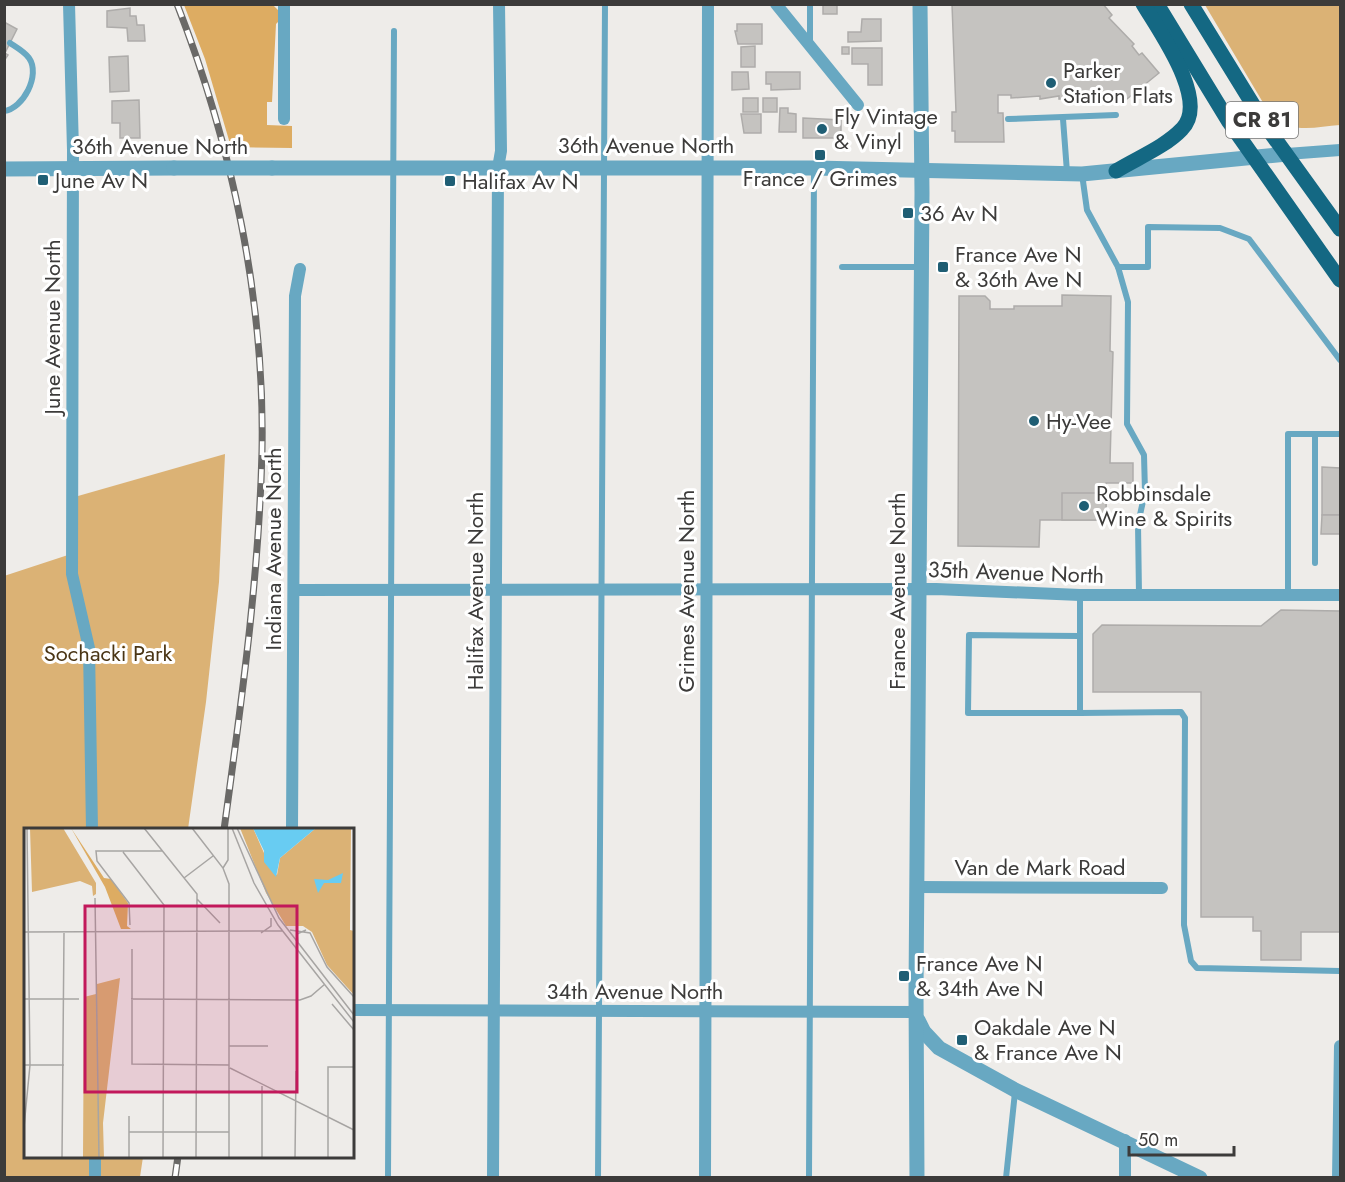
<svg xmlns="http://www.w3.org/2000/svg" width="1345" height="1182" font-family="Jost,sans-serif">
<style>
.green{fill:#dbb275}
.forest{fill:#ddac62}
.building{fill:#c5c3c0;stroke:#aeacaa;stroke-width:1.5}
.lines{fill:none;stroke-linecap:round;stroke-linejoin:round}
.service{stroke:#68a8c2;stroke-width:6}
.minor{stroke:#68a8c2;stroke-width:12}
.tertiary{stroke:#68a8c2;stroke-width:15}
.primary{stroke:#146883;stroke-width:15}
.rail-casing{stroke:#6a6967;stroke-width:7}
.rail{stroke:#fff;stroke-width:4.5;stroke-dasharray:14;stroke-linecap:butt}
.tertiary-bridge{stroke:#68a8c2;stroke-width:15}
.poi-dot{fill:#1f5e74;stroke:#fff;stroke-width:2}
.labels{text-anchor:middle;stroke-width:6;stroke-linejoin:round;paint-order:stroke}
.shield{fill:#fff;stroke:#767675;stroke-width:1.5}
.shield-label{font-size:21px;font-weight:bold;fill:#3c3b3a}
.poi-label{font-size:22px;fill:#3c3b3a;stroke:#fff;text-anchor:start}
.street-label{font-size:22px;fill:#3c3b3a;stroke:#fff}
.park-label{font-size:22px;fill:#4a3515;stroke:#fff}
.inset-road{fill:none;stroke:#a7a5a3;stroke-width:1.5}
.view{fill:#c2185b;fill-opacity:0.15;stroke:#c2185b;stroke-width:3}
.inset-edge{fill:none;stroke:#3c3b3a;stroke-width:3}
</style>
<rect width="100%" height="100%" fill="#eeece9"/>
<!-- green -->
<g class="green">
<path d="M1205 5H1340V125C1316 127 1291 134 1271 116Z"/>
<polygon points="225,454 219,582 206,702 188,829 26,830 26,1156 143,1157 140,1177 5,1177 4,576 68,555 78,496"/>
</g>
<!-- forest -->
<polygon class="forest" points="184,5 273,5 278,10 280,20 276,24 272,102 267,102 267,125 292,126 292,148 231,147 205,59"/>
<!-- building -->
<g class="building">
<rect x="823" y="4" width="14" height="10"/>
<polygon points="952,4 1103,4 1112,15 1109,18 1134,44 1132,46 1139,55 1142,53 1159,73 1122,103 1114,93 1107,98 1088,96 1088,98 1070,96 1070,99 1059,99 1059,96 1040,99 1040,96 1011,98 1011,95 998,95 998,113 1003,113 1004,142 955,142 955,131 952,131 952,112 956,112"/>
<polygon points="130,8 130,16 136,16 137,25 144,25 145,41 128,41 127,28 107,27 107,11"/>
<polygon points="862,19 881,19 881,41 848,42 848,32 861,32"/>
<polygon points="4,22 17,29 5,53 8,55 4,61"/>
<polygon points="737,24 762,24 762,44 738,44 735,31 737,31"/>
<polygon points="755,46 755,67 741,67 741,47"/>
<rect x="842" y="47" width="7" height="7"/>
<polygon points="852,48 882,48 882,85 868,85 868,64 852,64"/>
<polygon points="128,56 129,91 110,92 109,57"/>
<polygon points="732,72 748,72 749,89 732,90"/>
<polygon points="766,72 800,72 800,89 771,90 771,84 766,84"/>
<rect x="743" y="98" width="15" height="14"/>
<rect x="763" y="98" width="14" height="14"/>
<polygon points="139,100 140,138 120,138 120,123 112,123 112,101"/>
<polygon points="780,108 788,108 788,113 796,114 796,132 779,132"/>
<polygon points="741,114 761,114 761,133 744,133"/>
<polygon points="803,118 841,120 841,138 803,138"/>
<polygon points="1062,295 1111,296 1110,351 1113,352 1110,463 1133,463 1133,483 1106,483 1106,520 1040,520 1039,547 958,546 959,296 985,296 990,301 990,309 1014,309 1014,306 1062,306"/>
<polygon points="1322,467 1340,468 1340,515 1322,515"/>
<rect x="1062" y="493" width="44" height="27"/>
<polygon points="1322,515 1340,515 1340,534 1321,534"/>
<polygon points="1281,610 1340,611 1340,932 1301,932 1301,960 1261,960 1261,931 1253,931 1253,917 1201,917 1201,692 1093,692 1093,634 1102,625 1261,626"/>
</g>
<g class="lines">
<!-- service -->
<g class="service">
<polyline points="810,42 810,4"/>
<path d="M4 111C23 109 41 75 29 58 25 52 16 47 10 43"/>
<polyline points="1008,119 1116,115"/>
<polyline points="1063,119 1067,172"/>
<polyline points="1082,174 1087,210 1118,267 1128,302 1127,424 1144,455 1145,492 1138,524 1139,595"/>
<polyline points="842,267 920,267"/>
<polyline points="1118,267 1148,267 1148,227 1220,228 1249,239 1340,360"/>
<polyline points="1315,563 1315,434"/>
<polyline points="1080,595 1080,713 1181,712 1185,718 1184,925 1191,961 1197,968 1340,971"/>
<polyline points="1288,596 1288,434 1340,434"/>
<polyline points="1079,636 969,635 968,713 1080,713"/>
<polyline points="388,1178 394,31"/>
<polyline points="598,1178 605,4"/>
<polyline points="809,1178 814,168"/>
<polyline points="1006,1178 1015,1092"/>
</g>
<!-- minor -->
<g class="minor">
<polyline points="69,4 73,150 72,574 89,648 92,830"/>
<polyline points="776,4 858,105"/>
<polyline points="284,119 284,4"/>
<polyline points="1287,154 1340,150"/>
<polyline points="294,590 936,589 1080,595 1340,595"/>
<polyline points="292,830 295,296 300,269"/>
<polyline points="918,887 1162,888"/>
<polyline points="352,1010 917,1012"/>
<polyline points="95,1178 95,1156"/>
<polyline points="493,1178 498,168 501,151 499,4"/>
<polyline points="705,1178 708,4"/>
<polyline points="1125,1178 1125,1140"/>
<polyline points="1338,1178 1340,1046"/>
</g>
<!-- tertiary -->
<g class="tertiary">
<polyline points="272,168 814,168 1082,174 1287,154"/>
<polyline points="4,169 174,168"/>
<polyline points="918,1020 924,1032 939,1048 1015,1090 1200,1178"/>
<polyline points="917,1178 916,992 922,193 920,4"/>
</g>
<!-- primary -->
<g class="primary">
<polyline points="1157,4 1229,122 1340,280"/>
<polyline points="1191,4 1268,129 1340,229"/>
<path d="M1116 171C1137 158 1165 147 1182 129 1210 101 1159 31 1143 4"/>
</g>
<defs>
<g id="rail">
<path d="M177 4C232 145 265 300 262 451 259 579 241 704 224 830"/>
<polyline points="175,1178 178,1156"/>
</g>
</defs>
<!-- rail casing -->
<use href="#rail" class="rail-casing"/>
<!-- rail -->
<use href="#rail" class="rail"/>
<!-- tertiary-bridge -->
<polyline class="tertiary-bridge" points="174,168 272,168"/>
</g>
<!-- markers -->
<g class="poi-dot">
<circle cx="1051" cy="83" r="6"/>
<circle cx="822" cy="129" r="6"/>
<rect x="814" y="149" width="12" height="12" rx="3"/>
<rect x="37" y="174" width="12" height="12" rx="3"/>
<rect x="444" y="175" width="12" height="12" rx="3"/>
<rect x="902" y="207" width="12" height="12" rx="3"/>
<rect x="937" y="261" width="12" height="12" rx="3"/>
<circle cx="1034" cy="421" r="6"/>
<circle cx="1084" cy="506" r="6"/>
<rect x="898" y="970" width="12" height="12" rx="3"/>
<rect x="956" y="1034" width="12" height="12" rx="3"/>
</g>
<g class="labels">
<!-- shield labels -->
<rect class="shield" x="1226" y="102" width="72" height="36" rx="4.5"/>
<g class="shield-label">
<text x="1262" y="127">CR 81</text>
</g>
<!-- poi labels -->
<g class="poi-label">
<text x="1063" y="78">Parker<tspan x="1063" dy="25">Station Flats</tspan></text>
<text x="834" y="124">Fly Vintage<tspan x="834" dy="25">&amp; Vinyl</tspan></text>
<text x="820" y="186" text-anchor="middle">France / Grimes</text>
<text x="55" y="188">June Av N</text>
<text x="462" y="189">Halifax Av N</text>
<text x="920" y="221">36 Av N</text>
<text x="955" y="262">France Ave N<tspan x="955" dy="25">&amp; 36th Ave N</tspan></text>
<text x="1046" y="429">Hy-Vee</text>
<text x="1096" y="501">Robbinsdale<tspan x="1096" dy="25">Wine &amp; Spirits</tspan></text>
<text x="916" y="971">France Ave N<tspan x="916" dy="25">&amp; 34th Ave N</tspan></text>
<text x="974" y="1035">Oakdale Ave N<tspan x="974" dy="25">&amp; France Ave N</tspan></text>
</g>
<!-- street labels -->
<g class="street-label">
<text x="646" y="153">36th Avenue North</text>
<text x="160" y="154">36th Avenue North</text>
<text transform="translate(52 327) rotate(-90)" y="8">June Avenue North</text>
<text transform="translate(273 549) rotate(-90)" y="8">Indiana Avenue North</text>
<text transform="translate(1016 572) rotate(2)" y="8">35th Avenue North</text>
<text transform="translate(475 591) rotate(-90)" y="8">Halifax Avenue North</text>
<text transform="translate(686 591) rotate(-90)" y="8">Grimes Avenue North</text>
<text transform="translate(897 591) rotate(-90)" y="8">France Avenue North</text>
<text x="1040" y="875">Van de Mark Road</text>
<text x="635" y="999">34th Avenue North</text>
</g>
<!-- park labels -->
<g class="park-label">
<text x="108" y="661">Sochacki Park</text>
</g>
</g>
<!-- overview -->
<g transform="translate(24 828)">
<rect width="330" height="330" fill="#eeece9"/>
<path d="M6 0H39L72 55V66L69 68 68 58 56 53 8 64ZM216 0H229L247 41 253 47 256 30 292 0H327L326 102 330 103V167L303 137 288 104 279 98H262L242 65ZM96 150 79 295 80 330H59L60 169 72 166 73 156Z" fill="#dbb275"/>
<path d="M47 0 80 50 87 51 104 75 103 98 107 101H97L81 59Z" fill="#ddac62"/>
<path d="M229 0H292L256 30 252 49 240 34V23ZM319 45 317 55H300L294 65 290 51 304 52Z" fill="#68ccf2"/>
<path class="inset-road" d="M120 0 173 66 172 330M168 0 199 40 205 56V330M208 0 230 55 254 97 330 194M213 0 255 90 330 187M99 24 140 77 139 330M199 40 204 32V0M160 50 189 28M71 70 75 330M173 71 196 95M106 97 105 75 73 33 72 23H138M266 102 286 105 303 139 330 169M0 104 259 103M237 105 247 98V90M274 115 273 106 282 102M108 121V236L205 237M0 171H55M107 171 276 172 287 168 301 156M308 176 330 202M205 218H244M0 237H40M206 240 330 302M0 299 6 237 3 0M105 304H205M38 330 40 105M105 330V288M238 330V258M271 330 272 243M304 330V239H330"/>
<path class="view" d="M61 78H273V264H61Z"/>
<rect width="330" height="330" class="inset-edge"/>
</g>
<!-- border -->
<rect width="1345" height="1182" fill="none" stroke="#3c3b3a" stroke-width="12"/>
<!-- scale -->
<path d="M1129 1146v9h105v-9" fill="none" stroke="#3c3b3a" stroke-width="3"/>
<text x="1138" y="1146" font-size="18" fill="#3c3b3a" stroke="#ffffff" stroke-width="4.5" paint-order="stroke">50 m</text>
</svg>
